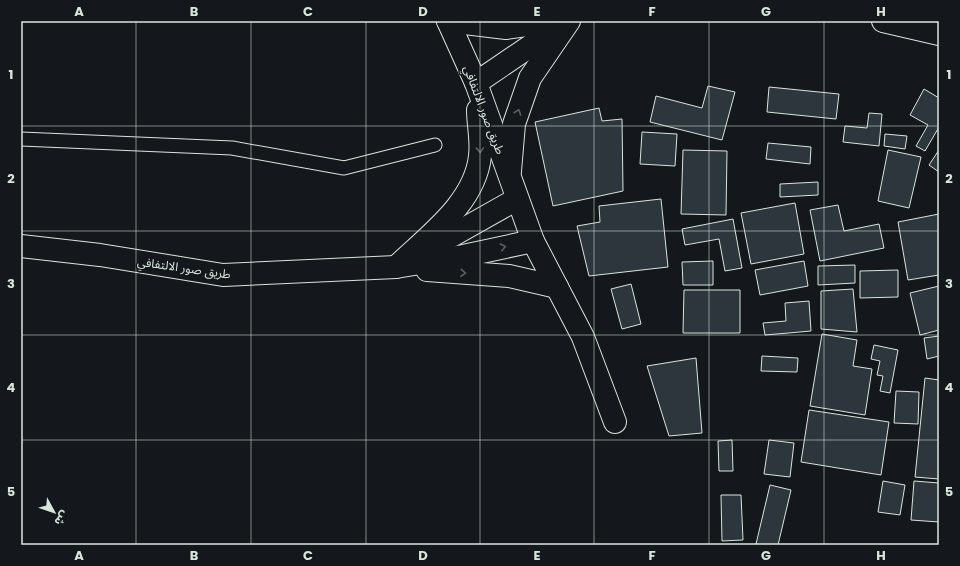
<svg xmlns="http://www.w3.org/2000/svg" width="960" height="566" font-family="Poppins,'Noto Sans Arabic',sans-serif">
<style>
.building{fill:#2c363c;stroke:#d8e6dc}
.lines{fill:none;stroke-linecap:round;stroke-linejoin:round}
.lane-casing{stroke:#d8e6dc;stroke-width:15}
.street-casing{stroke:#d8e6dc;stroke-width:24}
.secondary-casing{stroke:#d8e6dc;stroke-width:24}
.primary-casing{stroke:#d8e6dc;stroke-width:24}
.lane{stroke:#14181c;stroke-width:13}
.street{stroke:#14181c;stroke-width:22}
.secondary{stroke:#14181c;stroke-width:22}
.primary{stroke:#14181c;stroke-width:22}
.oneway{stroke:#59605f}
.grid{fill:none;stroke:#d8e6dc;stroke-width:1;stroke-opacity:0.55}
.labels{text-anchor:middle;stroke-width:3;stroke-linejoin:round;paint-order:stroke}
.street-label{font-size:12px;fill:#d8e6dc;stroke:#14181c}
.neatline{fill:none;stroke:#d8e6dc;stroke-width:1.5}
.grid-label{font-size:13px;text-anchor:middle;font-weight:bold;fill:#d8e6dc}
</style>
<rect width="100%" height="100%" fill="#14181c"/>
<!-- building -->
<g class="building">
<polygon points="708,86 735,92 722,140 650,122 656,96 702,108"/>
<polygon points="769,87 839,94 836,119 767,112"/>
<polygon points="924,89 939,98 939,127 925,151 916,146 928,125 910,115"/>
<polygon points="599,108 602,121 622,119 623,191 553,206 535,122"/>
<polygon points="869,113 882,114 879,146 843,142 845,126 867,128"/>
<polygon points="642,132 677,134 675,166 640,164"/>
<polygon points="885,134 907,136 905,149 884,146"/>
<polygon points="768,143 811,147 810,164 766,159"/>
<polygon points="683,150 727,151 726,215 681,214"/>
<polygon points="888,150 921,157 909,208 878,201"/>
<polygon points="939,150 939,172 929,165"/>
<polygon points="818,182 818,195 780,197 780,184"/>
<polygon points="661,199 668,267 589,276 577,226 600,222 599,206"/>
<polygon points="795,203 804,254 751,264 741,213"/>
<polygon points="838,205 844,231 879,224 884,248 820,261 810,210"/>
<polygon points="939,214 939,275 908,280 898,222"/>
<polygon points="733,219 742,268 725,271 719,239 685,245 682,229"/>
<polygon points="713,261 713,285 683,285 682,262"/>
<polygon points="804,261 808,286 760,295 755,270"/>
<polygon points="855,265 855,283 818,285 818,266"/>
<polygon points="898,270 898,297 860,298 860,271"/>
<polygon points="631,284 641,324 622,329 611,289"/>
<polygon points="939,286 939,330 920,335 910,293"/>
<polygon points="853,289 857,332 821,329 821,291"/>
<polygon points="684,290 740,290 740,333 683,333"/>
<polygon points="809,301 811,331 765,335 763,323 786,321 785,303"/>
<polygon points="822,334 857,340 853,366 872,369 865,415 810,406"/>
<polygon points="939,336 939,356 927,359 924,338"/>
<polygon points="874,345 898,350 890,393 880,391 883,376 877,375 880,361 871,359"/>
<polygon points="762,356 798,358 797,372 761,371"/>
<polygon points="696,358 702,433 669,436 647,366"/>
<polygon points="925,378 939,380 939,479 915,477"/>
<polygon points="896,391 919,392 918,424 894,423"/>
<polygon points="809,410 889,422 881,475 801,462"/>
<polygon points="732,440 733,471 719,471 718,441"/>
<polygon points="769,440 794,443 790,477 764,474"/>
<polygon points="883,481 905,485 900,515 878,512"/>
<polygon points="914,481 939,483 939,522 911,520"/>
<polygon points="770,485 791,490 778,545 762,545 756,544"/>
<polygon points="721,495 741,495 743,540 722,541"/>
</g>
<g class="lines">
<defs>
<polyline id="lane" points="21,139 232,148 344,168 435,145"/>
<polyline id="street" points="533,241 583,337 615,422"/>
<g id="secondary">
<polyline points="883,21 939,34"/>
<polyline points="476,83 567,21"/>
</g>
<g id="primary">
<polyline points="448,21 506,28 555,21"/>
<polyline points="510,171 514,124 530,78 569,21"/>
<polyline points="21,246 100,255 223,275 396,267 463,256 533,241 476,83 448,21"/>
<polyline points="423,252 517,199"/>
<path d="M396 267C428 236 475 203 480 156 482 141 478 124 478 110"/>
<polyline points="427,270 509,276 557,287"/>
</g>
</defs>
<!-- lane casing -->
<use href="#lane" class="lane-casing"/>
<!-- street casing -->
<use href="#street" class="street-casing"/>
<!-- secondary casing -->
<use href="#secondary" class="secondary-casing"/>
<!-- primary casing -->
<use href="#primary" class="primary-casing"/>
<!-- lane -->
<use href="#lane" class="lane"/>
<!-- street -->
<use href="#street" class="street"/>
<!-- secondary -->
<use href="#secondary" class="secondary"/>
<!-- primary -->
<use href="#primary" class="primary"/>
</g>
<!-- one-way arrows -->
<defs><path id="oneway-chevron" d="M-2-3.5L2.5 0L-2 3.5" fill="none" stroke-width="1.6" stroke-linecap="round" stroke-linejoin="round"/></defs>
<g class="oneway">
<use href="#oneway-chevron" transform="translate(518 112) rotate(-71)"/>
<use href="#oneway-chevron" transform="translate(480 150) rotate(88)"/>
<use href="#oneway-chevron" transform="translate(503 247) rotate(-12)"/>
<use href="#oneway-chevron" transform="translate(463 273) rotate(4)"/>
</g>
<!-- grid -->
<path class="grid" d="M136 21V545M251 21V545M366 21V545M480 21V545M594 21V545M709 21V545M824 21V545M21 126H939M21 231H939M21 335H939M21 440H939"/>
<g class="labels">
<!-- street labels -->
<g class="street-label">
<text transform="translate(484 110) rotate(69)" y="4">طريق صور الالتفافي</text>
<text transform="translate(184 268) rotate(8)" y="4">طريق صور الالتفافي</text>
</g>
</g>
<!-- border -->
<rect width="960" height="566" fill="none" stroke="#14181c" stroke-width="44"/>
<!-- north arrow -->
<g transform="translate(54 512) rotate(130)" stroke="#14181c" stroke-width="3" paint-order="stroke">
<path d="M0-3L7 15L0 10L-7 15Z" fill="#d8e6dc"/>
<text y="-6" font-size="11" font-weight="bold" text-anchor="middle" fill="#d8e6dc">ش</text>
</g>
<rect x="22" y="22" width="916" height="522" class="neatline"/>
<g class="grid-label">
<text x="79" y="16">A</text>
<text x="194" y="16">B</text>
<text x="308" y="16">C</text>
<text x="423" y="16">D</text>
<text x="537" y="16">E</text>
<text x="652" y="16">F</text>
<text x="766" y="16">G</text>
<text x="881" y="16">H</text>
<text x="11" y="79">1</text>
<text x="949" y="79">1</text>
<text x="11" y="183">2</text>
<text x="949" y="183">2</text>
<text x="11" y="288">3</text>
<text x="949" y="288">3</text>
<text x="11" y="392">4</text>
<text x="949" y="392">4</text>
<text x="11" y="496">5</text>
<text x="949" y="496">5</text>
<text x="79" y="560">A</text>
<text x="194" y="560">B</text>
<text x="308" y="560">C</text>
<text x="423" y="560">D</text>
<text x="537" y="560">E</text>
<text x="652" y="560">F</text>
<text x="766" y="560">G</text>
<text x="881" y="560">H</text>
</g>
</svg>
